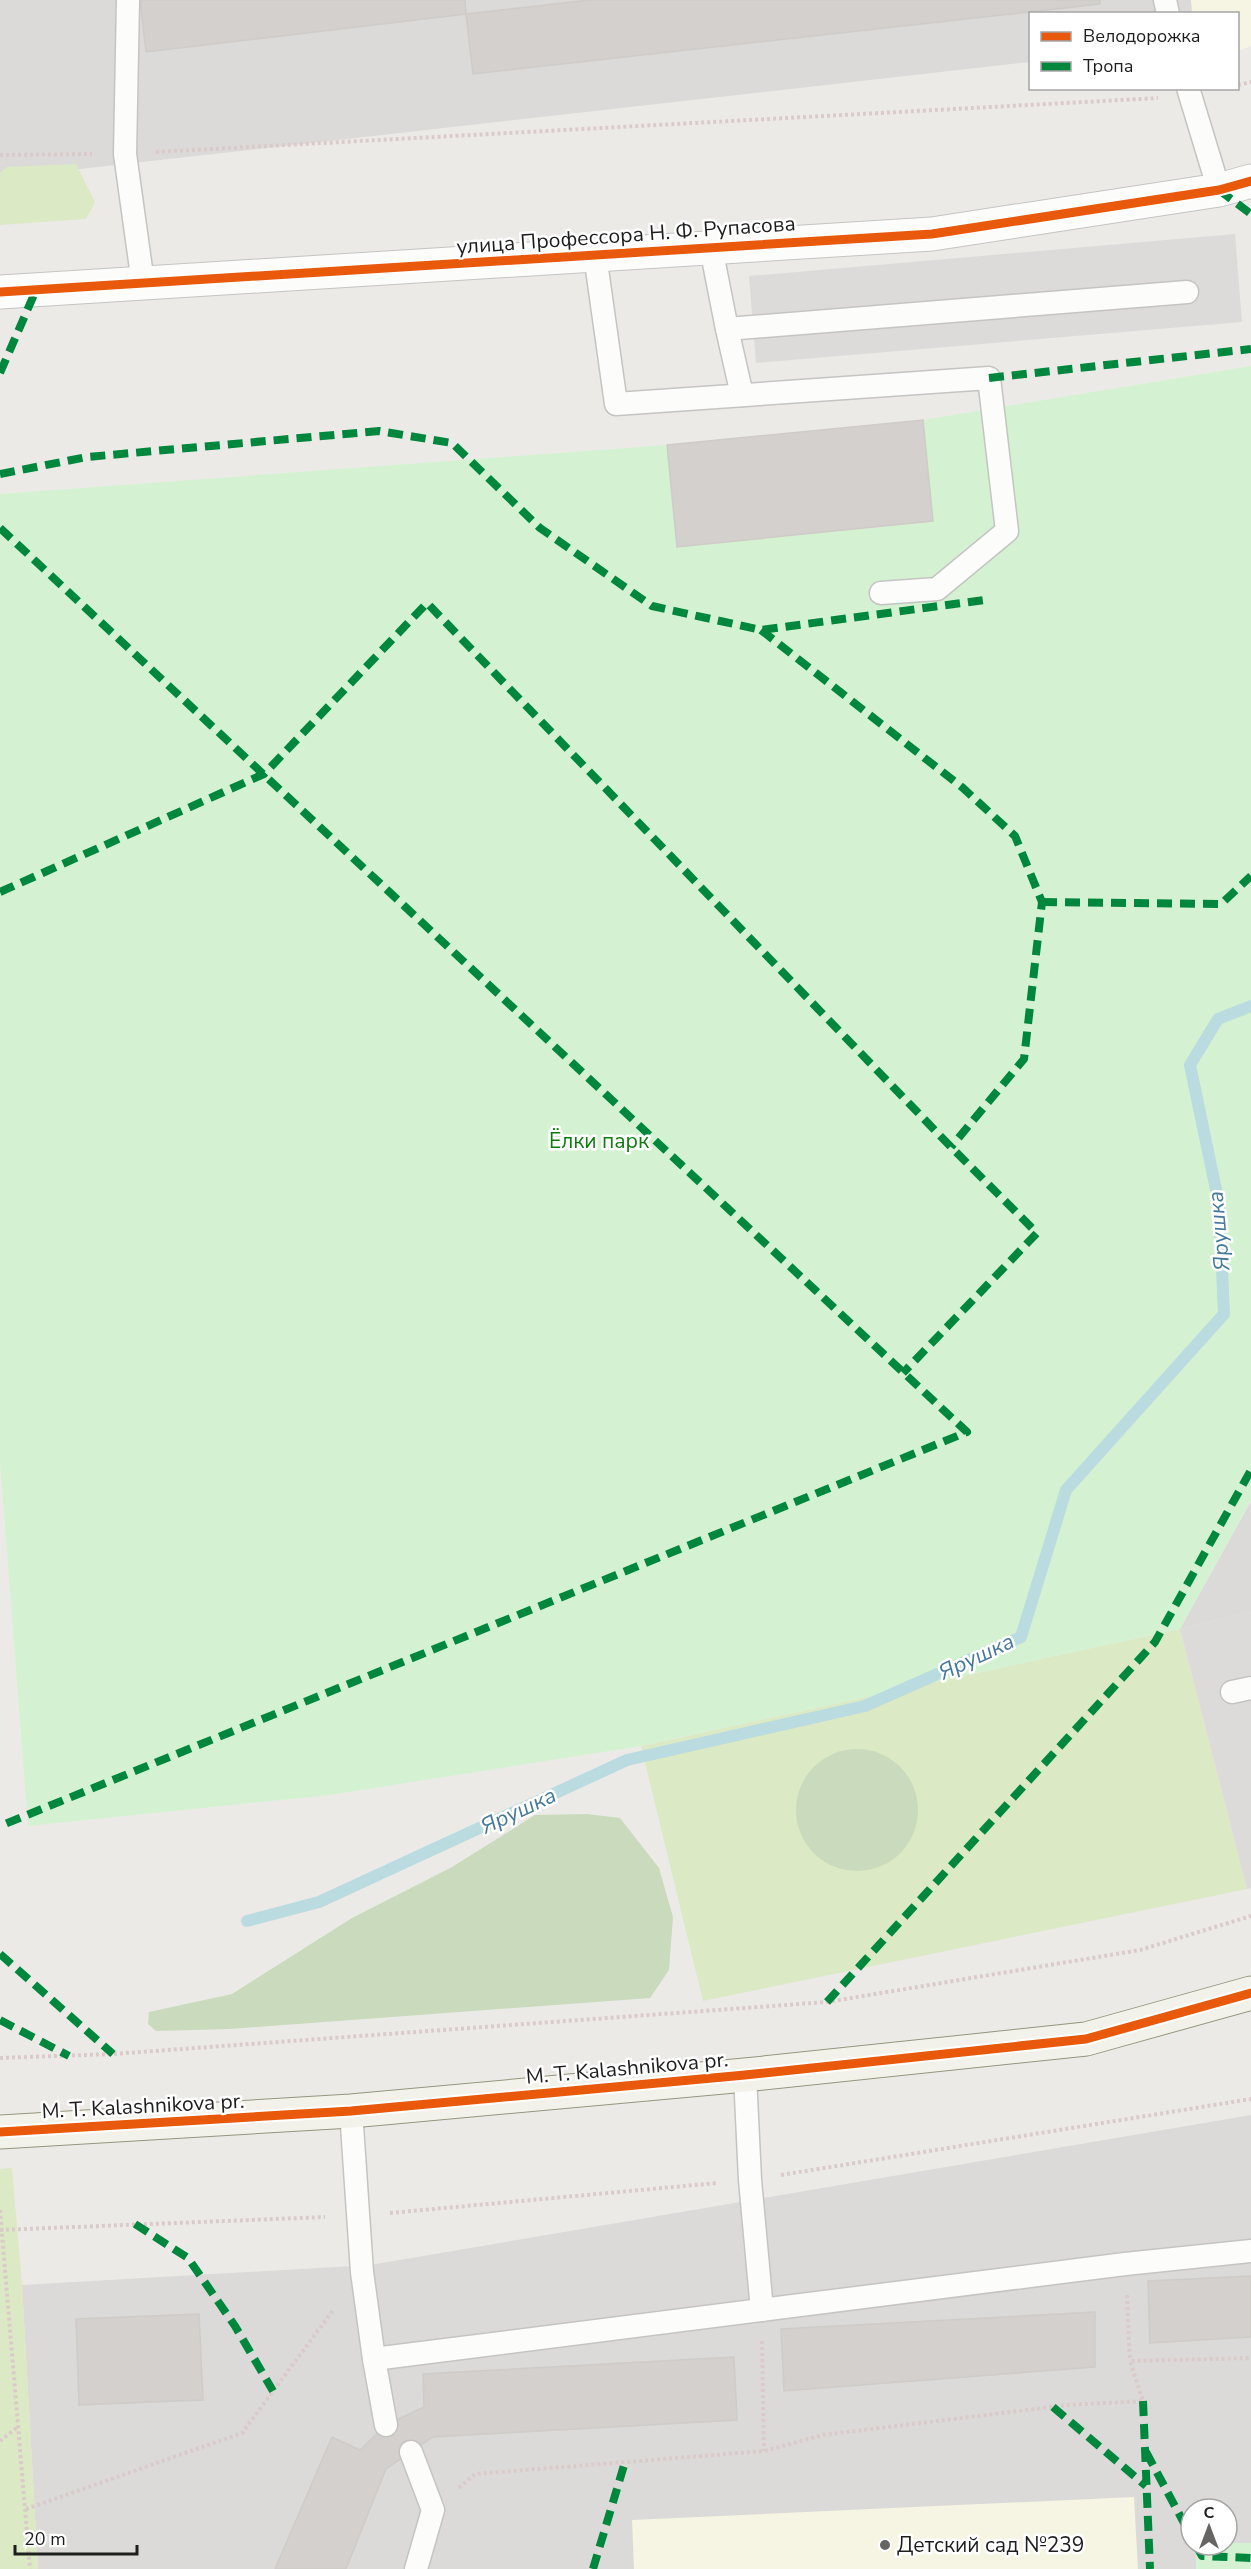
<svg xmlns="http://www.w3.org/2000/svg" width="1251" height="2569" font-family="'Nunito Sans',sans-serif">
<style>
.residential{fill:#dbdad8;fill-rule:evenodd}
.education{fill:#f6f4e2}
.grass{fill:#dbe9c5}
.forest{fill:#c9dbbc}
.park{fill:#d4f2d2}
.parking{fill:#dcdbda}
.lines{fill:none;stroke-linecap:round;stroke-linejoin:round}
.stream{stroke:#badbdf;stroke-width:12}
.building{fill:#d3d0cd;stroke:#cfcbc8;stroke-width:1.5}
.lane-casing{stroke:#c5c4c3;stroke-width:25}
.street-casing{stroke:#c5c4c3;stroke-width:35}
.secondary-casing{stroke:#96957e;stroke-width:35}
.path{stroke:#dacbca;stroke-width:4;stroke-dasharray:3 3;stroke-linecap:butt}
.lane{stroke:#fcfcfb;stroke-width:22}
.street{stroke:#fcfcfb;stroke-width:33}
.secondary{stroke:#f3f2ea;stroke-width:33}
.quiet{stroke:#00873e;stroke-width:8;stroke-dasharray:15 8;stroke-linecap:butt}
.cycleway-casing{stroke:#fff;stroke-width:13}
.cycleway{stroke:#e8590c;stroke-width:9}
.poi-dot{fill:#666564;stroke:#fff;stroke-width:2}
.labels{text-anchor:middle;stroke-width:5;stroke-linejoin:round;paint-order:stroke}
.street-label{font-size:21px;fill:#1e1e1e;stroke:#fff}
.park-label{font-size:21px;fill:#0c7c0d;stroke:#fff}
.poi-label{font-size:21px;fill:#1e1e1e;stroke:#fff;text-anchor:start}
.water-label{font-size:22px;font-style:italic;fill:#44789d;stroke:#fff}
</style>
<rect width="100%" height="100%" fill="#eceae7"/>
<!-- residential -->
<g class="residential">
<polygon points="0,0 1251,0 1251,37 1238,14 1030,14 1030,62 0,178"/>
<polygon points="1251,1501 1251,1612 1180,1629"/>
<path d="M1251 2115V2569H38L22 2285 370 2265ZM1191 2509H1227V2545H1191Z"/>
</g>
<!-- education -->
<g class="education">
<polygon points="1191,0 1251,0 1251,46 1238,51 1238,14 1192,13"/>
<polygon points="1134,2497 1138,2569 634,2569 632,2520"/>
</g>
<!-- grass -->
<g class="grass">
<polygon points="76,164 95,202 86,219 0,225 0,173 7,167"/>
<polygon points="1180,1629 1247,1889 703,2001 641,1746"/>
<polygon points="12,2168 22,2285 38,2569 0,2569 0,2169"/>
</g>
<!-- forest -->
<g class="forest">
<circle cx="857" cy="1810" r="61"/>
<polygon points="587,1814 620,1818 659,1868 673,1917 669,1970 650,1998 229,2029 156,2031 148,2024 149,2012 232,1994 352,1918 452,1867 535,1815"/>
</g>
<!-- park -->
<g class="park">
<polygon points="1251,366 1251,1501 1180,1629 641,1746 330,1795 28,1826 0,1461 0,494 667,445 677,547 932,522 923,420"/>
<polygon points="1227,2543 1251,2543 1251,2569 1196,2569 1196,2545 1227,2545"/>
</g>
<!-- parking -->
<g class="parking">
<polygon points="1235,234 1242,322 756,363 749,276"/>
<polygon points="1251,1612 1251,1888 1247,1889 1180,1629"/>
</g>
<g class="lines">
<!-- stream -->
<polyline class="stream" points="247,1921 319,1902 627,1760 865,1706 1021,1637 1066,1490 1224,1314 1219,1204 1190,1065 1218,1019 1251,1006"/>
</g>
<!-- building -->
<g class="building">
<polygon points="140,0 465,0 466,14 146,52"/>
<polygon points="589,0 1100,0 1100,4 473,74 466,14"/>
<polygon points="923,420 933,521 677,547 667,445"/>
<polygon points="1251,2276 1251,2337 1150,2343 1148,2281"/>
<polygon points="1095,2312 1095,2367 784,2391 781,2329"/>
<polygon points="199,2314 203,2400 79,2405 76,2319"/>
<polygon points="734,2357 737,2420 433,2437 386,2469 346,2569 275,2569 332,2437 360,2450 386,2425 424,2407 423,2374"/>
</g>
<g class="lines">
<defs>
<g id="lane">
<polyline points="128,0 125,154 143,283"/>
<polyline points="1165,0 1168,14"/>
<polyline points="1188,88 1219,190"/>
<polyline points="711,248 727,329 1187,292"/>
<polyline points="595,255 616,404 989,378 1007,531 937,589 881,593"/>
<polyline points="727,329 742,395"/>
<polyline points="1232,1692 1251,1688"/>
<polyline points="745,2075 750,2180 762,2310"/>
<polyline points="351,2111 362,2272 374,2359 386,2425"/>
<polyline points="374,2359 1125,2264 1251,2251"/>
<polyline points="411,2452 433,2510 416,2569"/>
</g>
<polyline id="street" points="0,292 932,234 1219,190 1251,181"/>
<polyline id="secondary" points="0,2132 351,2111 745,2075 1086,2039 1251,1993"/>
</defs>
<!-- lane casing -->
<use href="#lane" class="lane-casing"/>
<!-- street casing -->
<use href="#street" class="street-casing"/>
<!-- secondary casing -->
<use href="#secondary" class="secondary-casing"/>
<!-- path -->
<g class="path">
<polyline points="1238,85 1251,82"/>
<polyline points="156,152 1158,98"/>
<polyline points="0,155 92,154"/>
<polyline points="0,2058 113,2054 827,2002 1140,1950 1251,1916"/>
<polyline points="781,2175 1251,2099"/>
<polyline points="0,2210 30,2569"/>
<polyline points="390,2213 717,2183"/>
<polyline points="0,2230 325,2217"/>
<polyline points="1127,2295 1130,2361"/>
<polyline points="762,2341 764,2451"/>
<polyline points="0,2441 19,2426"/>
<polyline points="459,2488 475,2474 764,2451 823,2435 1067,2405 1143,2401 1130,2361 1251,2358"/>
<polyline points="26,2509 242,2433 334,2309"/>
</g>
<!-- lane -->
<use href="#lane" class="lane"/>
<!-- street -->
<use href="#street" class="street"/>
<!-- secondary -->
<use href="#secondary" class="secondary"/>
<!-- quiet -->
<g class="quiet">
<polyline points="1219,190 1251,214"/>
<polyline points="0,373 36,290"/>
<polyline points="989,378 1251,349"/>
<polyline points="0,474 87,457 379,431 452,443 540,528 652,606 761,630 984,600"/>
<polyline points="0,528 967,1432 0,1826"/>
<polyline points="761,630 963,788 1015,836 1042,902 1024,1059 951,1147"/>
<polyline points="0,892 264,774 427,603 951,1147 1037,1233 903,1373"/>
<polyline points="1042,902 1221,904 1251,876"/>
<polyline points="0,1954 113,2054"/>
<polyline points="827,2002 1155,1642 1251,1470"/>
<polyline points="0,2020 69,2056"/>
<polyline points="135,2224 188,2258 235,2326 273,2391"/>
<polyline points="1143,2401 1150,2569"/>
<polyline points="1053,2407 1146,2486"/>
<polyline points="1146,2452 1191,2536"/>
<polyline points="1196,2545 1202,2556 1251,2558"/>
<polyline points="593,2569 625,2462"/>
</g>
<defs>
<g id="cycleway">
<polyline points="0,292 932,234 1219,190 1251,181"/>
<polyline points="0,2132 351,2111 745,2075 1086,2039 1251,1993"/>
</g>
</defs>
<!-- cycleway casing -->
<use href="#cycleway" class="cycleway-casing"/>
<!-- cycleway -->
<use href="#cycleway" class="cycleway"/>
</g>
<!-- markers -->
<circle class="poi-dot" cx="885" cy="2545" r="6"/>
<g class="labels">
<!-- street labels -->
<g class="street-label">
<text transform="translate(626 235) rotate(-4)" y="7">улица Профессора Н. Ф. Рупасова</text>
<text transform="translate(627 2068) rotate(-5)" y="7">M. T. Kalashnikova pr.</text>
<text transform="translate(143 2106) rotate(-3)" y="7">M. T. Kalashnikova pr.</text>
</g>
<!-- park labels -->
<g class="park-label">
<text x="599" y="1148">Ёлки парк</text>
</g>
<!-- poi labels -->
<g class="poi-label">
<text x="897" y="2552">Детский сад №239</text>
</g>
<!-- water labels -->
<g class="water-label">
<text transform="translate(1218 1231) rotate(-95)" y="8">Ярушка</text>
<text transform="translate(976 1656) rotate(-25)" y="8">Ярушка</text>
<text transform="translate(518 1810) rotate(-25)" y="8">Ярушка</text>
</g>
</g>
<!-- legend -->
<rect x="1029" y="12" width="210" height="78" fill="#ffffff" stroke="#a5a5a5" stroke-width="1.5"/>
<rect x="1041" y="32" width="30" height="9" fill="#e8590c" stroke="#a5a5a5" stroke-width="1.5"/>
<text x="1083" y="42" font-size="18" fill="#1e1e1e">Велодорожка</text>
<rect x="1041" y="62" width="30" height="9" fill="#00873e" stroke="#a5a5a5" stroke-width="1.5"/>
<text x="1083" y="72" font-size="18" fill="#1e1e1e">Тропа</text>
<!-- north arrow -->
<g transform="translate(1209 2527)"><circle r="28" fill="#ffffff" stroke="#a5a5a5" stroke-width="1.5"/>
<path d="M0-4.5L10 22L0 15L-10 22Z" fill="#666564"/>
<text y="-9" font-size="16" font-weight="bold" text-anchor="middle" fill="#1e1e1e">С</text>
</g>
<!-- scale -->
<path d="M15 2545v9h122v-9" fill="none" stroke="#1e1e1e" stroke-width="3"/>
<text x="24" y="2545" font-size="18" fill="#1e1e1e" stroke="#ffffff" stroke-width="4.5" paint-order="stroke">20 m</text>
</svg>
